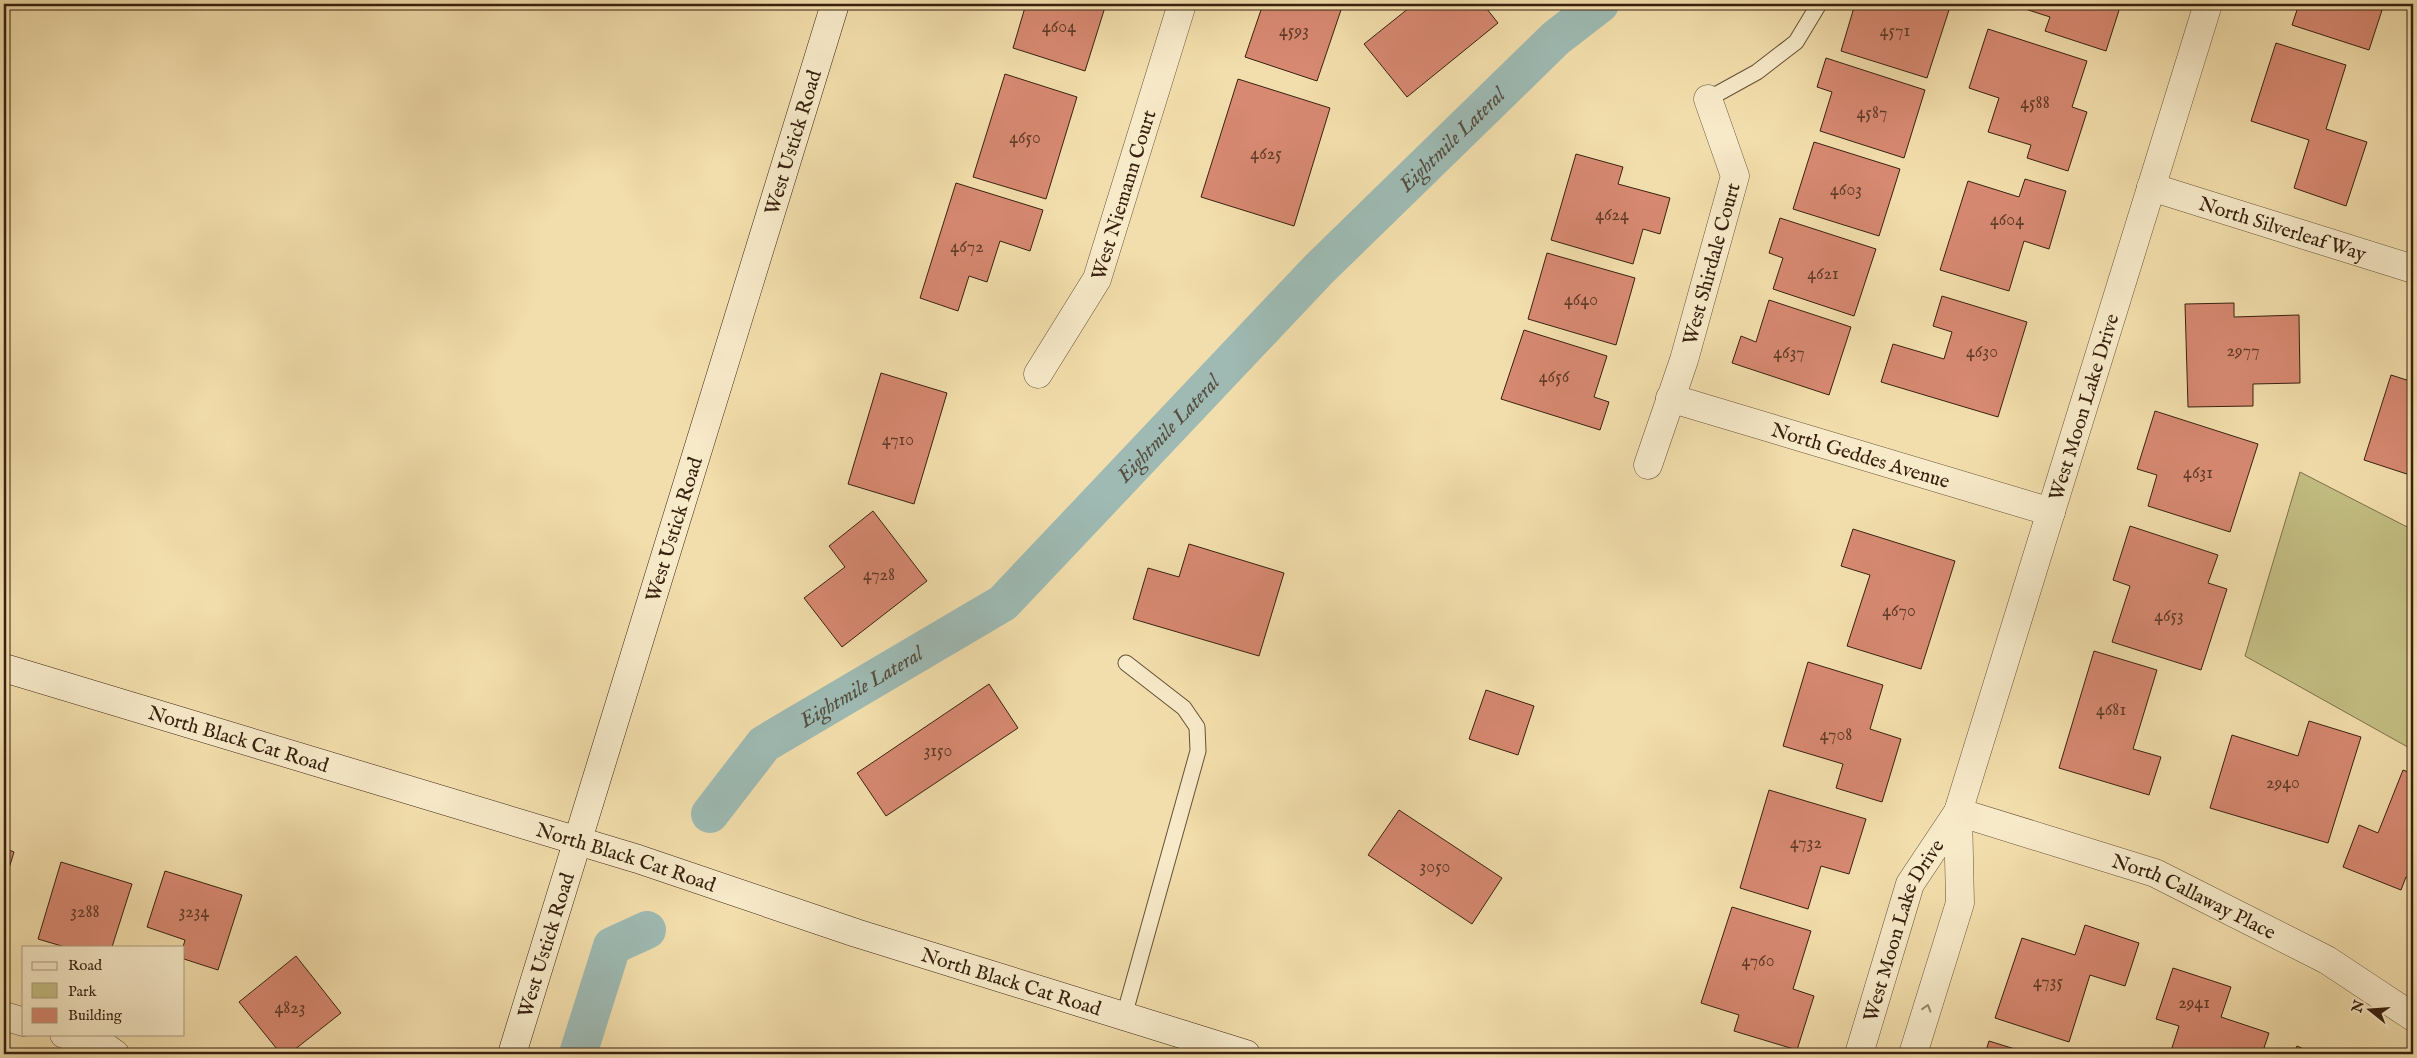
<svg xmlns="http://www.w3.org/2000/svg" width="2417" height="1058" font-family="'IM FELL English',serif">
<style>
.green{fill:#c3bf84;stroke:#7e704a}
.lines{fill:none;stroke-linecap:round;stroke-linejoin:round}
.canal{stroke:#9ebab3;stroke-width:38}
.building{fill:#d78971;stroke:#38210f}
.service-casing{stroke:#665036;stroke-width:17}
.minor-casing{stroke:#665036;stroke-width:29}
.secondary-casing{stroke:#38210f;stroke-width:29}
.service{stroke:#f7eac9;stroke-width:15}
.minor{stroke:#f7eac9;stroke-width:28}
.secondary{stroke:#f7eac9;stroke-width:28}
.oneway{stroke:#98866c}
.labels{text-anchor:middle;stroke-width:4;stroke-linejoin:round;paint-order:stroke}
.number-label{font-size:18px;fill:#603b28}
.street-label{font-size:20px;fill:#38210f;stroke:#f7eac9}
.water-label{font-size:21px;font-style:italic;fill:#574f40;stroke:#f7eac9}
</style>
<rect width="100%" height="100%" fill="#f2deac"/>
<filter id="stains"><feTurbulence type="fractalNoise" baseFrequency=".004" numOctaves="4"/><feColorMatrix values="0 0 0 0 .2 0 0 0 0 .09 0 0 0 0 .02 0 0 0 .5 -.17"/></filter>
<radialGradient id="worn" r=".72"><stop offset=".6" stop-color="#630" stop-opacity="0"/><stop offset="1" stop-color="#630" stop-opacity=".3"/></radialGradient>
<!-- green -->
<polygon class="green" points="2300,472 2413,530 2413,750 2245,656"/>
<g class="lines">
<!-- canal -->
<g class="canal">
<path id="s1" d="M710 814 764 744 1003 603 1319 269 1556 38 1600 4"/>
<polyline points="578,1054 612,946 647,930"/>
</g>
</g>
<!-- building -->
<g class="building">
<polygon points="1026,4 1106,4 1085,71 1013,48"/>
<polygon points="1263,4 1343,4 1317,81 1245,57"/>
<polygon points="1414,4 1483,4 1498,23 1407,97 1364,44"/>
<polygon points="1855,4 1930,4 1949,10 1927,78 1841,51"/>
<polygon points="2020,4 2121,4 2106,51 2045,31 2050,17 2019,7"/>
<polygon points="2299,4 2384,4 2369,50 2292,25"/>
<polygon points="1988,29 2087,61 2072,107 2087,112 2068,171 2027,158 2031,145 1988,132 1999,98 1969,88"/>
<polygon points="2276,43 2346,65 2326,129 2367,142 2346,206 2294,188 2309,140 2251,121"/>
<polygon points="1826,58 1925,90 1904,158 1820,131 1832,92 1817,87"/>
<polygon points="1005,74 1077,97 1046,199 973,177"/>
<polygon points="1238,79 1330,108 1294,226 1201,197"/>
<polygon points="1814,142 1900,169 1879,236 1793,209"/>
<polygon points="1576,154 1623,167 1618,184 1670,198 1660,234 1643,229 1633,264 1551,240"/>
<polygon points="2025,179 2066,191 2049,249 2024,241 2009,291 1940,270 1968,181 2019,197"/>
<polygon points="956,183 1043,210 1030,251 1000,241 987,282 969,276 958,311 920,298"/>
<polygon points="1780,218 1876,249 1854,316 1773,289 1783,258 1769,253"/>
<polygon points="1547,253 1635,278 1616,345 1528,319"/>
<polygon points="1942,296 2027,322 1998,417 1881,382 1893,344 1944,359 1952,332 1933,326"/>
<polygon points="1769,300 1851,327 1829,395 1732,363 1741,336 1756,342"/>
<polygon points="2234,303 2234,317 2299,315 2300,383 2253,384 2253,406 2188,407 2185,304"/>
<polygon points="1524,330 1607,356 1594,397 1609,402 1600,430 1501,399"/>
<polygon points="881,373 947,393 914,504 848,484"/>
<polygon points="2391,375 2413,382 2413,476 2364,460"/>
<polygon points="2155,411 2258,444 2230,532 2148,506 2157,475 2137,469"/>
<polygon points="873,511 927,581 842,647 804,598 845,567 829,546"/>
<polygon points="2130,526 2218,555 2208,583 2227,589 2201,670 2112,642 2130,586 2113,580"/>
<polygon points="1853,529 1955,561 1921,669 1847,646 1870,575 1841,566"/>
<polygon points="1189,544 1284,573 1259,656 1133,619 1148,568 1179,577"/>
<polygon points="2094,651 2157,670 2133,749 2161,757 2149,795 2059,768"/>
<polygon points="1808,662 1883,685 1870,729 1901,739 1882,802 1836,788 1843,764 1783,746"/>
<polygon points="989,684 1018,728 886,816 857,773"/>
<polygon points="1486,690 1534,706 1518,755 1469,739"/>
<polygon points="2309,721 2361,737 2328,843 2210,808 2232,735 2298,756"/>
<polygon points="2403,770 2413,774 2413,879 2406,877 2401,890 2343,867 2359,825 2378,833"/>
<polygon points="1769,790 1866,819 1849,874 1821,866 1808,909 1740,888"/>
<polygon points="1399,810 1502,878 1472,924 1368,855"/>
<polygon points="4,848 14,852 4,885"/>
<polygon points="61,862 132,884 112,947 65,947 38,939"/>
<polygon points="165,871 242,895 218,970 184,959 183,947 185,940 147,927"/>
<polygon points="1732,907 1811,931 1793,989 1814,996 1797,1050 1734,1031 1739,1015 1701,1003"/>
<polygon points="2085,925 2139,943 2125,986 2090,975 2069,1042 1995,1018 2022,938 2075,955"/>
<polygon points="296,956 341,1013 289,1054 281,1054 239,1002"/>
<polygon points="2173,968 2231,987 2221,1017 2269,1033 2262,1054 2170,1054 2179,1026 2156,1019"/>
<polygon points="1989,1041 2031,1054 1985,1054"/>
<polygon points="2297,1046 2315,1054 2293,1054"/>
</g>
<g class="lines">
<defs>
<g id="service">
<polyline points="1708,99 1757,72 1796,42 1819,4"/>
<polyline points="1124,1016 1198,751 1197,727 1184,708 1126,663"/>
</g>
<g id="minor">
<path id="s2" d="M2151 187 2413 269"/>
<path id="s3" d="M1038 374 1097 279 1182 4"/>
<path id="s4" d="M1670 398 2051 512"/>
<path id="s5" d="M1648 465 1684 360 1735 176 1708 99"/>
<path id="s6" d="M1958 812 2155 873 2327 960 2413 1017"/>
<polyline points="4,1016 24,1022"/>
<polyline points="64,1034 105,1047 115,1054"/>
<path id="s7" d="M1859 1054 1910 884 1958 812 2208 4"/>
<polyline points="1913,1054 1960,903 1958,812"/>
</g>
<g id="secondary">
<path id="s8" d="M4 668 638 859 856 933 1246 1054"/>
<path id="s9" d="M512 1054 835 4"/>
</g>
</defs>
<!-- service casing -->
<use href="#service" class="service-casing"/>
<!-- minor casing -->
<use href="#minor" class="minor-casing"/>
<!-- secondary casing -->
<use href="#secondary" class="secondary-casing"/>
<!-- service -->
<use href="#service" class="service"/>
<!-- minor -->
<use href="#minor" class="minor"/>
<!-- secondary -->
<use href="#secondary" class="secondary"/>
</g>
<!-- one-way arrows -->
<defs><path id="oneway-chevron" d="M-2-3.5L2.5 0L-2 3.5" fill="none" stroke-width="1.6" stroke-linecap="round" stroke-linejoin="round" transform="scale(1.25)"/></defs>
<use class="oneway" href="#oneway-chevron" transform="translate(1927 1008) rotate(-73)"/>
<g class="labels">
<!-- number labels -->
<g class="number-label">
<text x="1059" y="32">4604</text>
<text x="1294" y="36">4593</text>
<text x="1895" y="36">4571</text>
<text x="2035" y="108">4588</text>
<text x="1872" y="118">4587</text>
<text x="1025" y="143">4650</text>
<text x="1266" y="159">4625</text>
<text x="1846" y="195">4603</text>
<text x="1612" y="220">4624</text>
<text x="2007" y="225">4604</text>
<text x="967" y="252">4672</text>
<text x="1823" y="279">4621</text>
<text x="1581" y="305">4640</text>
<text x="2243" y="356">2977</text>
<text x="1982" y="357">4630</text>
<text x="1789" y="358">4637</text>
<text x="1554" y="382">4656</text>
<text x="898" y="445">4710</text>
<text x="2198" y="478">4631</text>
<text x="879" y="580">4728</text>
<text x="1899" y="616">4670</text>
<text x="2169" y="621">4653</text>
<text x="2111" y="715">4681</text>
<text x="1836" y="740">4708</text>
<text x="938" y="756">3150</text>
<text x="2283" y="788">2940</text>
<text x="1806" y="848">4732</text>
<text x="1435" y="872">3050</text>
<text x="85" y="917">3288</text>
<text x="194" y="917">3234</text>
<text x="1758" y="966">4760</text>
<text x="2048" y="987">4735</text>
<text x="2194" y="1008">2941</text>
<text x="290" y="1013">4823</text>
</g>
<!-- street labels -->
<g class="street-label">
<text dy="7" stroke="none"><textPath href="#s9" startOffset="954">West Ustick Road</textPath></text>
<text dy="7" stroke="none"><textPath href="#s3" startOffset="200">West Niemann Court</textPath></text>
<text dy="7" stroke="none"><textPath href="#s2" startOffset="138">North Silverleaf Way</textPath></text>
<text dy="7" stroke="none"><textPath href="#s5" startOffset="211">West Shirdale Court</textPath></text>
<text dy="7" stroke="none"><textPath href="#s7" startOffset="688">West Moon Lake Drive</textPath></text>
<text dy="7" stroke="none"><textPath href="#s4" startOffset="199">North Geddes Avenue</textPath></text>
<text dy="7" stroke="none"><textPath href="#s9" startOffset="549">West Ustick Road</textPath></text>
<text dy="7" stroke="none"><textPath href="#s8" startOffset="245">North Black Cat Road</textPath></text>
<text dy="7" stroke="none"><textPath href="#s8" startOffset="650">North Black Cat Road</textPath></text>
<text dy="7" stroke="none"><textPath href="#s6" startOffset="251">North Callaway Place</textPath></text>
<text dy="7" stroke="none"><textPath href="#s7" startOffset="132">West Moon Lake Drive</textPath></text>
<text dy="7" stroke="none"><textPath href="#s9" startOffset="114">West Ustick Road</textPath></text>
<text dy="7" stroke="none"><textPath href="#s8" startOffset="1055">North Black Cat Road</textPath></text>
</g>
<!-- water labels -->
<g class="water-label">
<text dy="7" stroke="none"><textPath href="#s1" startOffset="1011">Eightmile Lateral</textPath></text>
<text dy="7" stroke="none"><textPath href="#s1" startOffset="606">Eightmile Lateral</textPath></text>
<text dy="7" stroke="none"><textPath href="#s1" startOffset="201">Eightmile Lateral</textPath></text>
</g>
</g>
<!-- margin -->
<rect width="2417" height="1058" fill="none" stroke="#f2deac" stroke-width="20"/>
<rect x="5" y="5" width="2407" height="1048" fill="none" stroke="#38210f" stroke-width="2.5"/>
<rect x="10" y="10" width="2397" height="1038" fill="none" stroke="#38210f"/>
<!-- legend -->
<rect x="22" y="946" width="162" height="90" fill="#f7eac9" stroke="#ab9a7f"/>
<rect x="32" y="962" width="25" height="8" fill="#f7eac9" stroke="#ab9a7f"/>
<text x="68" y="970" font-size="15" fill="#38210f">Road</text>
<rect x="32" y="983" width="25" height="15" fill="#c3bf84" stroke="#ab9a7f"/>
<text x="68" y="996" font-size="15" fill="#38210f">Park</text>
<rect x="32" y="1008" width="25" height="15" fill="#d78971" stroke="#ab9a7f"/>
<text x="68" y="1020" font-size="15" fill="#38210f">Building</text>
<!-- north arrow -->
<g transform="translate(2370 1010) rotate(287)" stroke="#f7eac9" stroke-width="4" paint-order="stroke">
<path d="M0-4L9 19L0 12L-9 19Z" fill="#38210f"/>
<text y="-8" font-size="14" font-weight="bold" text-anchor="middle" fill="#38210f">N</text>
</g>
<rect width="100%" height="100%" filter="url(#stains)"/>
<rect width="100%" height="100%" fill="url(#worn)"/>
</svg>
